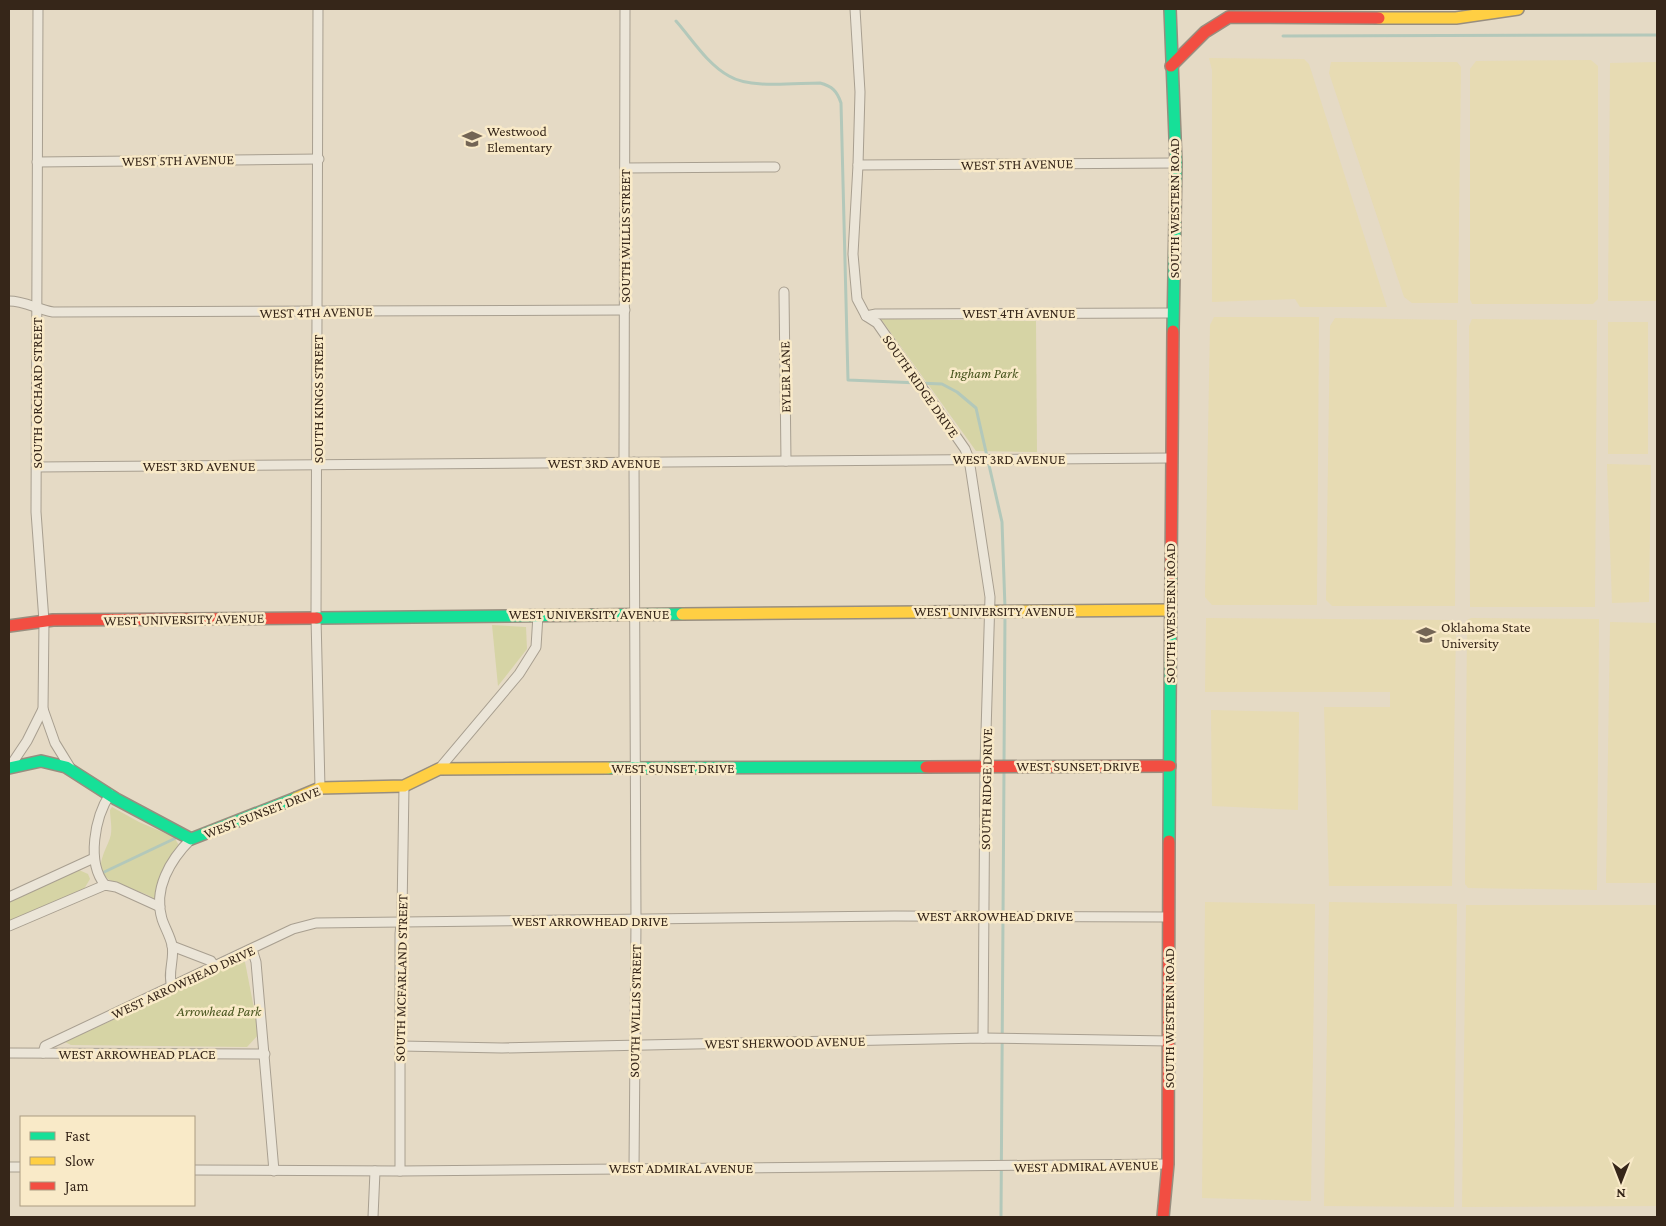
<svg xmlns="http://www.w3.org/2000/svg" width="1666" height="1226" font-family="'Crimson Pro',serif">
<style>
.farmland{fill:#e7dbb3}
.green{fill:#d6d4a5}
.lines{fill:none;stroke-linecap:round;stroke-linejoin:round}
.stream{stroke:#b3c8ba;stroke-width:3}
.street-casing{stroke:#a89f90;stroke-width:11}
.fast-casing{stroke:#988e7f;stroke-width:14}
.slow-casing{stroke:#988e7f;stroke-width:14}
.jam-casing{stroke:#988e7f;stroke-width:14}
.street{stroke:#ebe5d8;stroke-width:9}
.fast{stroke:#16e098;stroke-width:11}
.slow{stroke:#ffcf43;stroke-width:11}
.jam{stroke:#f24e42;stroke-width:11}
.labels{text-anchor:middle;stroke-width:5;stroke-linejoin:round;paint-order:stroke}
.poi-label{font-size:14px;fill:#362619;stroke:#f9eac8;text-anchor:start}
.street-label{font-size:14px;fill:#362619;stroke:#f9eac8}
.park-label{font-size:14px;font-style:italic;fill:#47541d;stroke:#f9eac8}
</style>
<rect width="100%" height="100%" fill="#e5dac5"/>
<!-- farmland -->
<g class="farmland">
<polygon points="1209,58 1304,59 1309,64 1387,307 1300,307 1295,299 1212,302 1212,70"/>
<polygon points="1591,60 1598,66 1598,299 1593,304 1472,304 1470,299 1470,69 1476,61"/>
<polygon points="1331,62 1457,62 1461,67 1458,303 1412,303 1404,297 1329,73"/>
<polygon points="1657,62 1657,301 1608,301 1610,63"/>
<polygon points="1214,317 1319,317 1317,605 1212,605 1205,597 1210,325"/>
<polygon points="1335,318 1457,320 1455,606 1332,606 1326,600 1330,326"/>
<polygon points="1472,319 1597,320 1595,607 1470,607 1469,326"/>
<rect x="1608" y="322" width="40" height="132"/>
<polygon points="1607,464 1651,465 1649,602 1612,603"/>
<polygon points="1206,618 1452,620 1456,625 1452,886 1329,886 1324,707 1390,707 1390,692 1205,692"/>
<polygon points="1471,618 1599,619 1597,890 1468,888 1465,884 1467,620"/>
<polygon points="1610,622 1657,623 1657,883 1606,883"/>
<polygon points="1211,710 1299,712 1298,810 1212,806"/>
<polygon points="1205,902 1315,904 1311,1201 1202,1198"/>
<polygon points="1329,902 1457,904 1454,1207 1324,1206"/>
<polygon points="1466,905 1657,905 1657,1206 1462,1207"/>
</g>
<!-- green -->
<g class="green">
<polygon points="881,319 1036,321 1037,452 976,451"/>
<polygon points="492,625 526,627 527,649 498,686"/>
<path d="M112 807 139 822 174 837 180 847 157 900C144 892 131 889 117 884 90 873 104 855 110 838 113 830 110 818 110 810Z"/>
<polygon points="79,870 88,874 90,879 84,889 9,923 9,901"/>
<polygon points="245,962 259,1034 247,1047 71,1045 65,1042 236,963"/>
</g>
<g class="lines">
<!-- stream -->
<g class="stream">
<path d="M676 21C692 39 707 64 729 76 750 89 795 83 820 83 832 86 837 91 841 103L848 380 942 384 957 392 976 408 1002 522 1005 608"/>
<polyline points="1283,36 1657,35"/>
<polyline points="1004,763 1005,614"/>
<polyline points="100,874 180,836"/>
<polyline points="1001,1217 1004,769"/>
</g>
<defs>
<g id="street">
<polyline points="318,9 316,617 320,788"/>
<polyline points="855,9 860,92 858,165 853,254 857,299 866,316 877,323 965,449 969,459 990,597 985,766 983,1038"/>
<polyline points="37,162 319,159"/>
<polyline points="858,165 1176,163"/>
<polyline points="625,168 775,167"/>
<polyline points="784,292 786,461"/>
<path d="M9 301C24 301 37 309 53 312L625 310"/>
<polyline points="866,316 876,314 1173,313"/>
<polyline points="634,462 636,921 634,1169"/>
<polyline points="624,463 625,9"/>
<polyline points="37,467 1171,458"/>
<polyline points="43,709 55,743 71,769"/>
<polyline points="9,768 27,741 43,709 44,621 36,512 38,9"/>
<polyline points="439,769 519,674 536,647 538,615"/>
<path d="M105 885C86 862 95 817 110 794"/>
<polyline points="9,897 94,858"/>
<polyline points="9,926 105,885 116,887 160,907"/>
<polyline points="172,946 211,961 215,967"/>
<polyline points="252,949 256,962 274,1171"/>
<path d="M172 987C167 973 175 959 172 945 170 936 165 928 162 919 153 889 170 860 191 839"/>
<polyline points="401,1046 502,1048 983,1038 1169,1041"/>
<polyline points="9,1053 265,1054"/>
<polyline points="43,1053 45,1046 293,929 316,923 894,916 1169,917"/>
<polyline points="9,1167 21,1167"/>
<polyline points="194,1170 400,1171 1168,1164"/>
<polyline points="400,1171 400,934 402,912 404,786"/>
<polyline points="373,1217 375,1171"/>
</g>
<g id="fast">
<polyline points="1170,9 1176,163 1173,331"/>
<polyline points="317,618 682,614"/>
<polyline points="9,768 41,761 66,767 116,799 191,839 296,798"/>
<polyline points="609,768 926,767"/>
<polyline points="1169,841 1171,575"/>
</g>
<g id="slow">
<polyline points="1379,18 1456,18 1518,9"/>
<polyline points="682,614 1170,610"/>
<polyline points="296,798 320,788 404,786 439,769 609,768"/>
</g>
<g id="jam">
<polyline points="1171,66 1205,32 1229,17 1379,18"/>
<polyline points="1171,575 1173,331"/>
<polyline points="9,626 53,620 317,618"/>
<polyline points="926,767 1170,766"/>
<polyline points="1163,1217 1168,1164 1169,841"/>
</g>
</defs>
<!-- street casing -->
<use href="#street" class="street-casing"/>
<!-- fast casing -->
<use href="#fast" class="fast-casing"/>
<!-- slow casing -->
<use href="#slow" class="slow-casing"/>
<!-- jam casing -->
<use href="#jam" class="jam-casing"/>
<!-- street -->
<use href="#street" class="street"/>
<!-- fast -->
<use href="#fast" class="fast"/>
<!-- slow -->
<use href="#slow" class="slow"/>
<!-- jam -->
<use href="#jam" class="jam"/>
</g>
<!-- icons -->
<defs>
<symbol id="school-bare" viewBox="-9 -9 18 18"><path d="M0-5L7-2L0 1L-7-2ZM-4 1L0 2.5L4 1V4Q0 6-4 4Z" fill="#736555" stroke="#f9eac8" stroke-width="2.5" paint-order="stroke"/></symbol>
<symbol id="university-bare" viewBox="-9 -9 18 18"><path d="M0-5L7-2L0 1L-7-2ZM-4 1L0 2.5L4 1V4Q0 6-4 4Z" fill="#736555" stroke="#f9eac8" stroke-width="2.5" paint-order="stroke"/></symbol>
</defs>
<g fill-rule="evenodd">
<use href="#school-bare" x="458" y="125" width="28" height="28"/>
<use href="#university-bare" x="1412" y="621" width="28" height="28"/>
</g>
<g class="labels">
<!-- poi labels -->
<g class="poi-label">
<text x="487" y="136">Westwood<tspan x="487" dy="16">Elementary</tspan></text>
<text x="1441" y="632">Oklahoma State<tspan x="1441" dy="16">University</tspan></text>
</g>
<!-- street labels -->
<g class="street-label">
<text transform="translate(178 160) rotate(-1)" y="5">WEST 5TH AVENUE</text>
<text transform="translate(1017 164) rotate(-1)" y="5">WEST 5TH AVENUE</text>
<text transform="translate(1174 208) rotate(-90)" y="5">SOUTH WESTERN ROAD</text>
<text transform="translate(625 236) rotate(-90)" y="5">SOUTH WILLIS STREET</text>
<text transform="translate(316 312) rotate(-1)" y="5">WEST 4TH AVENUE</text>
<text x="1019" y="318">WEST 4TH AVENUE</text>
<text transform="translate(785 377) rotate(-91)" y="5">EYLER LANE</text>
<text transform="translate(921 386) rotate(55)" y="5">SOUTH RIDGE DRIVE</text>
<text transform="translate(37 393) rotate(-90)" y="5">SOUTH ORCHARD STREET</text>
<text transform="translate(318 399) rotate(-90)" y="5">SOUTH KINGS STREET</text>
<text x="1009" y="464">WEST 3RD AVENUE</text>
<text x="604" y="468">WEST 3RD AVENUE</text>
<text x="199" y="471">WEST 3RD AVENUE</text>
<text x="994" y="616">WEST UNIVERSITY AVENUE</text>
<text transform="translate(1170 613) rotate(-90)" y="5">SOUTH WESTERN ROAD</text>
<text x="589" y="619">WEST UNIVERSITY AVENUE</text>
<text transform="translate(184 619) rotate(-1)" y="5">WEST UNIVERSITY AVENUE</text>
<text x="1078" y="771">WEST SUNSET DRIVE</text>
<text x="673" y="773">WEST SUNSET DRIVE</text>
<text transform="translate(986 789) rotate(-89)" y="5">SOUTH RIDGE DRIVE</text>
<text transform="translate(262 812) rotate(-21)" y="5">WEST SUNSET DRIVE</text>
<text x="995" y="921">WEST ARROWHEAD DRIVE</text>
<text x="590" y="926">WEST ARROWHEAD DRIVE</text>
<text transform="translate(401 978) rotate(-89)" y="5">SOUTH MCFARLAND STREET</text>
<text transform="translate(183 982) rotate(-25)" y="5">WEST ARROWHEAD DRIVE</text>
<text transform="translate(635 1011) rotate(-89)" y="5">SOUTH WILLIS STREET</text>
<text transform="translate(1169 1018) rotate(-90)" y="5">SOUTH WESTERN ROAD</text>
<text transform="translate(785 1042) rotate(-1)" y="5">WEST SHERWOOD AVENUE</text>
<text x="137" y="1059">WEST ARROWHEAD PLACE</text>
<text transform="translate(1086 1166) rotate(-1)" y="5">WEST ADMIRAL AVENUE</text>
<text x="681" y="1173">WEST ADMIRAL AVENUE</text>
</g>
<!-- park labels -->
<g class="park-label">
<text x="984" y="378">Ingham Park</text>
<text x="219" y="1016">Arrowhead Park</text>
</g>
</g>
<!-- border -->
<rect width="1666" height="1226" fill="none" stroke="#362619" stroke-width="20"/>
<!-- legend -->
<rect x="20" y="1116" width="175" height="90" fill="#f9eac8" stroke="#ab9c82"/>
<rect x="30" y="1132" width="25" height="8" fill="#16e098" stroke="#ab9c82"/>
<text x="65" y="1141" font-size="15" fill="#362619">Fast</text>
<rect x="30" y="1157" width="25" height="8" fill="#ffcf43" stroke="#ab9c82"/>
<text x="65" y="1166" font-size="15" fill="#362619">Slow</text>
<rect x="30" y="1182" width="25" height="8" fill="#f24e42" stroke="#ab9c82"/>
<text x="65" y="1191" font-size="15" fill="#362619">Jam</text>
<!-- north arrow -->
<g transform="translate(1621 1181) rotate(180)" stroke="#f9eac8" stroke-width="4" paint-order="stroke">
<path d="M0-4L9 19L0 12L-9 19Z" fill="#362619"/>
<text y="-8" font-size="14" font-weight="bold" text-anchor="middle" fill="#362619">N</text>
</g>
</svg>
